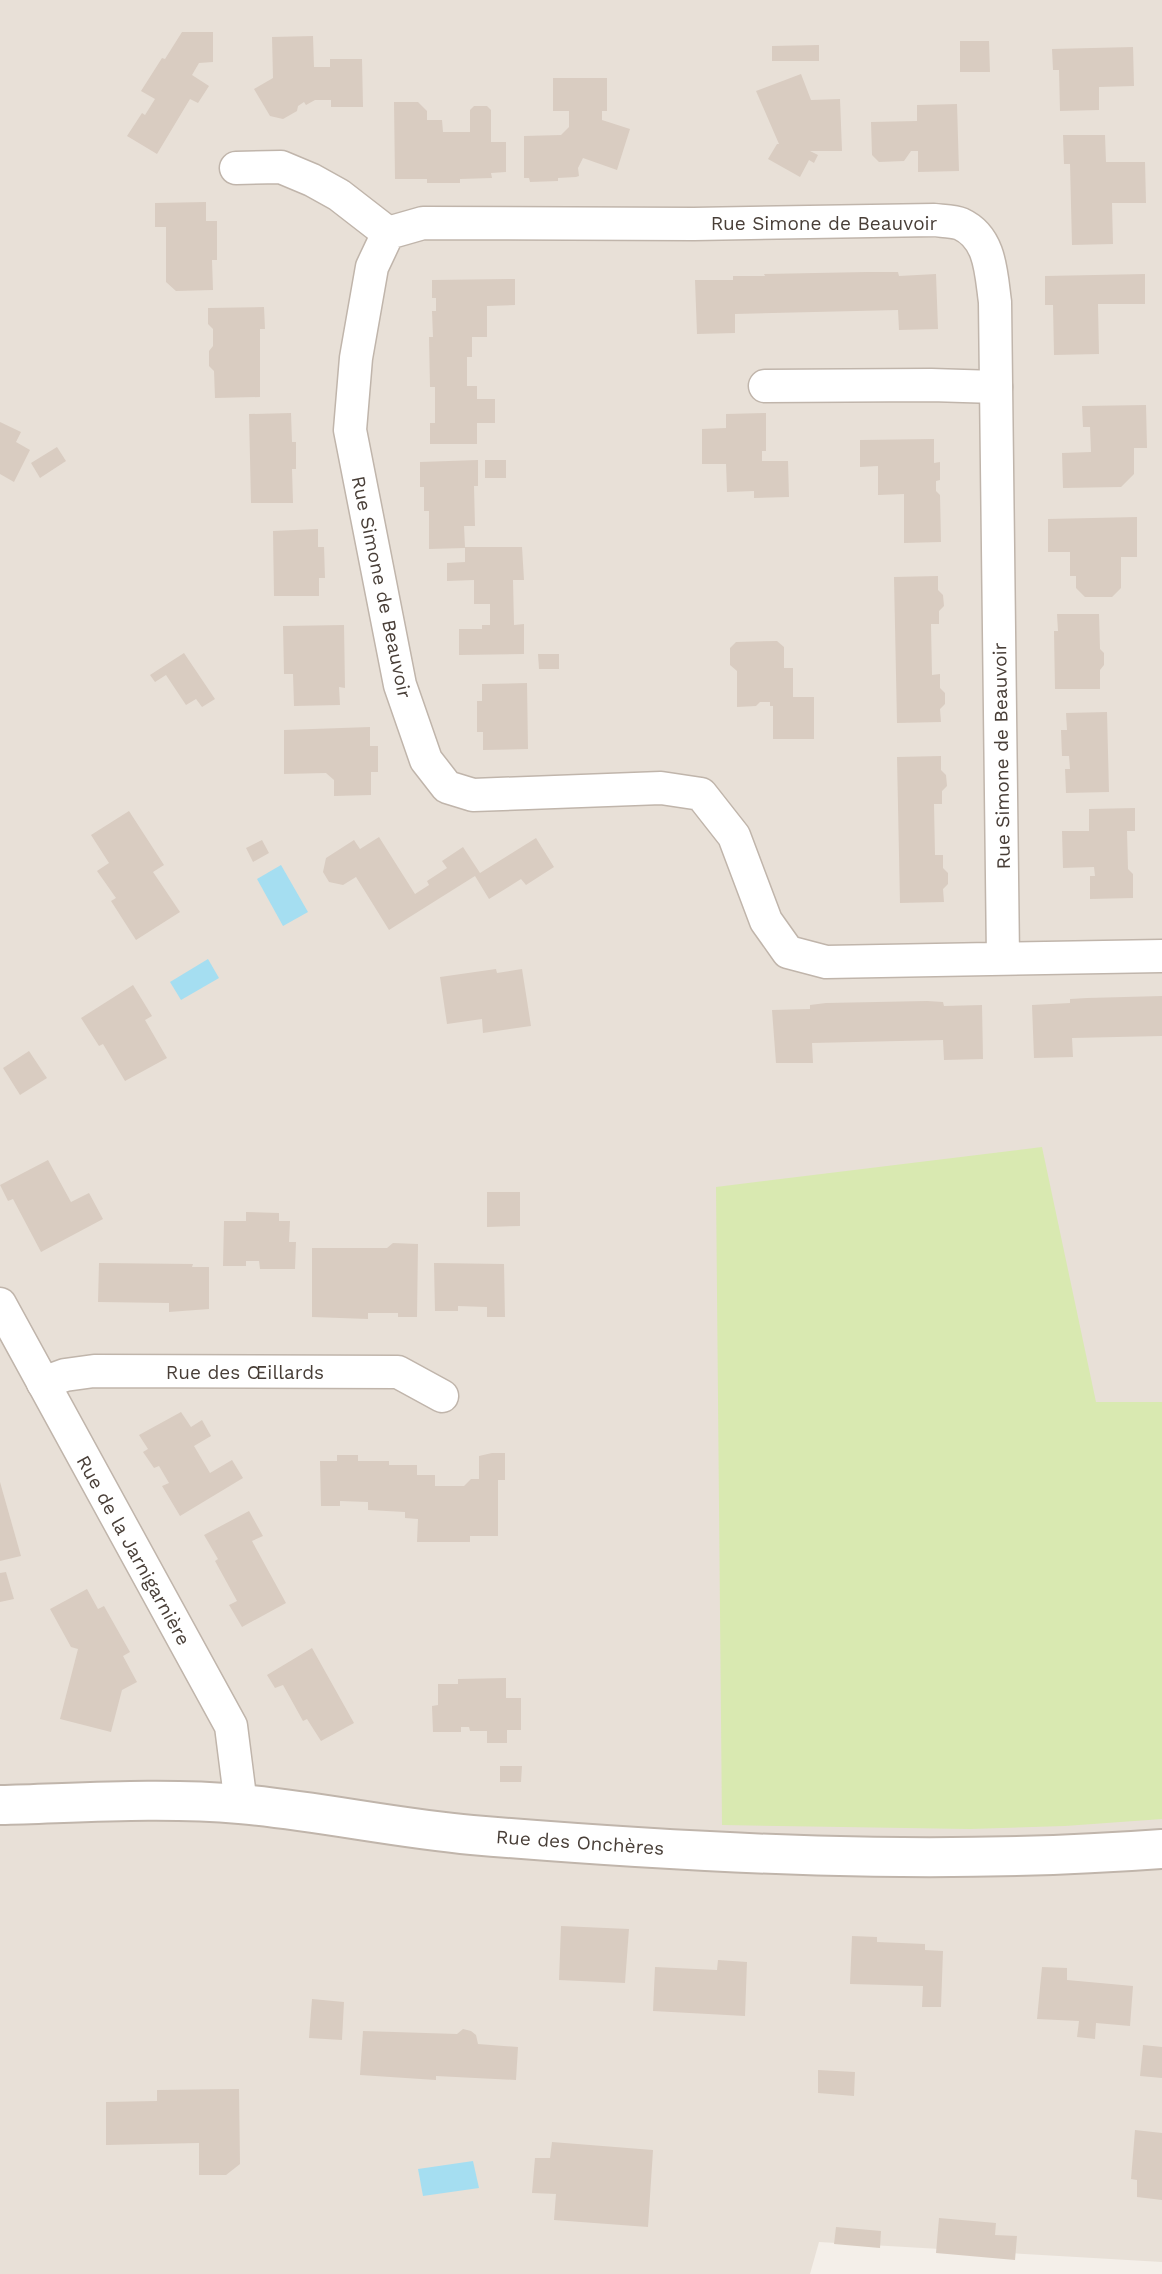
<svg xmlns="http://www.w3.org/2000/svg" width="1162" height="2274" font-family="'Work Sans',sans-serif">
<style>
.residential{fill:#e8e0d7}
.green{fill:#d9e9b1}
.water{fill:#a5def1}
.building{fill:#d9ccc1}
.lines{fill:none;stroke-linecap:round;stroke-linejoin:round}
.minor-casing{stroke:#c0b5ab;stroke-width:35}
.tertiary-casing{stroke:#c0b5ab;stroke-width:42}
.minor{stroke:#fff;stroke-width:32}
.tertiary{stroke:#fff;stroke-width:38}
.labels{text-anchor:middle;stroke-width:5;stroke-linejoin:round;paint-order:stroke}
.street-label{font-size:19px;fill:#483e37;stroke:#fff}
</style>
<rect width="100%" height="100%" fill="#f4efe9"/>
<!-- residential -->
<polygon class="residential" points="0,0 1162,0 1162,2262 819,2242 810,2274 0,2274"/>
<!-- green -->
<polygon class="green" points="1042,1147 1096,1402 1162,1402 1162,1819 1065,1826 970,1829 722,1825 716,1187"/>
<!-- water -->
<g class="water">
<polygon points="281,865 308,912 283,926 257,879"/>
<polygon points="208,959 219,978 181,1000 170,982"/>
<polygon points="473,2161 479,2188 423,2196 418,2169"/>
</g>
<!-- building -->
<g class="building">
<polygon points="182,32 213,32 213,62 199,63 192,75 209,86 198,103 190,99 157,154 127,136 142,113 145,115 155,99 141,91 162,58 165,59"/>
<polygon points="313,36 314,67 330,67 330,59 362,59 363,107 331,107 331,100 315,100 306,105 304,102 298,106 297,111 283,119 270,116 254,89 273,78 272,37"/>
<polygon points="960,41 989,41 990,72 960,72"/>
<polygon points="819,45 819,61 772,61 772,46"/>
<polygon points="1133,47 1134,86 1099,87 1099,110 1060,111 1059,70 1053,70 1052,49"/>
<polygon points="801,74 811,100 840,99 842,151 810,151 818,155 814,163 809,160 800,177 768,159 777,144 779,144 756,91"/>
<polygon points="553,78 607,78 607,111 602,111 602,120 630,129 617,170 583,158 578,168 579,176 576,177 558,178 558,181 530,182 529,178 524,178 524,136 561,135 569,127 569,111 553,111"/>
<polygon points="394,102 418,102 427,111 427,120 442,120 443,132 470,132 470,110 474,106 487,106 491,110 491,142 506,142 506,172 491,173 492,178 460,179 460,183 427,183 427,179 395,179"/>
<polygon points="957,104 959,171 918,172 918,151 911,151 904,161 879,162 872,155 871,122 917,121 917,105"/>
<polygon points="1063,135 1105,135 1106,162 1145,162 1146,203 1112,203 1113,244 1072,245 1070,164 1064,164"/>
<polygon points="206,202 206,221 217,221 217,260 212,260 213,290 176,291 166,282 166,227 155,227 155,203"/>
<polygon points="867,272 898,272 899,276 936,274 938,329 899,330 898,310 735,314 735,333 697,334 695,280 733,280 733,276 765,276 764,274"/>
<polygon points="1145,274 1145,304 1098,304 1099,354 1054,355 1053,305 1045,305 1045,276"/>
<polygon points="515,279 515,305 487,306 487,337 472,337 472,357 467,357 467,386 477,386 477,399 495,399 495,423 477,423 477,444 430,444 430,423 435,423 435,387 430,387 429,337 433,337 432,311 436,311 436,298 432,298 432,280"/>
<polygon points="264,307 265,329 260,329 260,397 215,398 214,371 209,366 209,351 213,346 213,329 208,324 208,308"/>
<polygon points="1146,405 1147,448 1134,448 1134,474 1121,487 1063,488 1062,453 1091,452 1090,427 1083,427 1082,406"/>
<polygon points="291,413 292,442 296,442 296,469 292,469 293,503 251,503 249,414"/>
<polygon points="766,413 766,451 762,451 762,461 788,461 789,497 754,498 754,491 727,492 726,464 702,464 702,429 726,428 726,414"/>
<polygon points="0,422 21,432 16,442 30,450 14,482 0,474"/>
<polygon points="934,439 934,463 940,462 940,480 936,481 936,491 940,495 941,542 904,543 904,494 878,495 878,466 860,467 860,440"/>
<polygon points="57,447 66,461 40,478 31,463"/>
<polygon points="478,460 478,486 474,486 475,526 464,526 465,547 522,547 524,580 513,580 514,625 524,624 524,654 459,655 459,629 482,629 482,625 490,625 490,604 474,604 474,580 447,581 447,563 465,562 465,548 429,549 429,511 424,511 424,487 420,487 420,462"/>
<rect x="485" y="460" width="21" height="18"/>
<polygon points="1137,517 1137,557 1121,557 1121,588 1112,597 1085,597 1076,588 1076,576 1070,576 1070,552 1048,552 1048,519"/>
<polygon points="318,529 318,547 324,547 325,578 319,578 319,596 274,596 273,531"/>
<polygon points="938,576 938,590 943,595 944,606 939,611 939,624 931,624 932,675 940,674 940,688 945,693 945,704 940,709 941,722 897,723 894,577"/>
<polygon points="1057,614 1099,614 1100,649 1104,653 1104,665 1100,670 1100,689 1055,689 1054,631 1058,631"/>
<polygon points="344,625 345,688 339,687 340,705 294,706 293,674 284,674 283,626"/>
<polygon points="777,641 784,647 784,668 793,668 793,697 814,697 814,739 773,739 773,706 770,706 770,702 760,702 756,706 737,707 737,671 730,665 730,648 736,642"/>
<polygon points="184,653 215,699 202,707 196,699 186,705 166,675 155,682 150,675"/>
<polygon points="538,654 559,654 559,669 539,669"/>
<polygon points="527,683 528,749 483,750 483,732 477,732 477,701 482,701 482,684"/>
<polygon points="1107,712 1109,792 1066,793 1065,769 1070,769 1069,756 1062,756 1061,730 1067,730 1066,713"/>
<polygon points="370,727 370,746 378,746 378,772 371,772 371,795 334,796 334,780 326,773 284,774 284,730"/>
<polygon points="941,756 941,770 946,775 947,786 942,791 942,804 934,804 935,855 943,855 943,868 948,873 948,884 943,889 944,902 900,903 897,757"/>
<polygon points="1135,808 1135,831 1127,831 1128,869 1133,874 1133,898 1090,899 1090,876 1095,876 1094,867 1063,868 1062,831 1089,831 1089,809"/>
<polygon points="129,811 164,865 153,872 180,912 136,940 111,901 116,898 97,871 109,863 91,835"/>
<polygon points="379,837 415,894 429,885 427,881 447,868 442,861 463,847 480,873 536,838 554,867 526,885 521,879 489,899 475,876 389,930 356,877 343,885 329,882 323,872 326,858 354,840 360,849"/>
<polygon points="262,840 269,853 253,862 246,848"/>
<polygon points="496,969 497,973 522,969 531,1026 483,1033 482,1019 447,1024 440,977"/>
<polygon points="133,985 152,1016 145,1020 167,1058 125,1081 103,1044 99,1046 81,1018"/>
<polygon points="1162,996 1162,1036 1072,1038 1073,1057 1034,1058 1032,1005 1070,1003 1070,999 1087,998"/>
<polygon points="927,1001 943,1002 944,1006 982,1005 983,1059 944,1060 943,1040 812,1043 813,1063 776,1063 772,1010 810,1009 810,1005 826,1003"/>
<polygon points="29,1051 47,1078 20,1095 3,1068"/>
<polygon points="48,1160 71,1202 89,1193 103,1219 41,1252 13,1199 8,1201 0,1185"/>
<polygon points="487,1192 520,1192 520,1226 487,1227"/>
<polygon points="246,1212 279,1213 279,1221 290,1221 289,1242 296,1242 295,1269 260,1269 259,1261 246,1261 246,1266 223,1266 224,1221 246,1221"/>
<polygon points="393,1243 418,1244 417,1317 398,1317 398,1313 368,1313 368,1319 312,1317 312,1248 387,1248"/>
<polygon points="99,1263 193,1264 192,1267 209,1267 209,1309 169,1312 169,1303 98,1302"/>
<polygon points="434,1263 504,1264 505,1317 487,1317 487,1307 458,1306 458,1311 435,1311"/>
<polygon points="181,1412 191,1427 202,1420 211,1436 194,1446 210,1473 232,1460 243,1478 180,1516 162,1486 169,1483 159,1466 154,1468 143,1452 148,1449 139,1435"/>
<polygon points="492,1453 505,1453 505,1480 498,1480 498,1536 470,1536 470,1542 417,1542 418,1519 405,1518 405,1512 368,1510 368,1502 340,1501 340,1506 321,1506 320,1461 337,1461 337,1455 358,1455 358,1461 389,1461 389,1465 417,1465 417,1475 435,1475 435,1486 464,1486 471,1479 479,1479 479,1456"/>
<polygon points="0,1482 21,1556 0,1561"/>
<polygon points="249,1511 263,1536 252,1541 286,1603 242,1627 229,1605 237,1601 215,1561 218,1559 204,1535"/>
<polygon points="6,1572 14,1599 0,1602 0,1573"/>
<polygon points="87,1589 98,1609 104,1606 130,1652 123,1656 137,1682 122,1690 111,1732 60,1719 78,1649 71,1647 50,1609"/>
<polygon points="312,1648 354,1723 321,1741 307,1719 303,1721 283,1685 275,1688 267,1675"/>
<polygon points="506,1678 506,1698 521,1698 521,1730 507,1730 507,1743 487,1743 487,1731 470,1731 469,1727 461,1727 461,1732 433,1732 432,1706 438,1705 438,1684 458,1684 458,1679"/>
<polygon points="500,1766 522,1766 521,1782 500,1782"/>
<polygon points="561,1926 629,1929 625,1983 559,1980"/>
<polygon points="852,1936 877,1937 877,1942 925,1944 925,1950 943,1951 941,2007 922,2007 923,1986 850,1984"/>
<polygon points="718,1960 747,1962 745,2016 653,2011 655,1967 717,1970"/>
<polygon points="1042,1967 1067,1968 1067,1980 1133,1986 1130,2026 1096,2023 1095,2039 1077,2037 1079,2021 1037,2019"/>
<polygon points="312,1999 344,2002 342,2040 309,2038"/>
<polygon points="463,2029 471,2031 476,2035 478,2044 518,2047 516,2080 436,2076 436,2080 360,2075 363,2031 457,2034"/>
<polygon points="1143,2045 1162,2047 1162,2078 1140,2076"/>
<polygon points="818,2070 855,2072 854,2096 818,2093"/>
<polygon points="239,2089 240,2164 226,2175 199,2175 199,2143 106,2145 106,2102 157,2101 157,2090"/>
<polygon points="1135,2130 1162,2133 1162,2200 1137,2197 1137,2180 1131,2179"/>
<polygon points="552,2142 653,2150 648,2227 554,2220 556,2194 532,2193 535,2158 550,2158"/>
<polygon points="939,2218 996,2223 995,2235 1017,2236 1015,2260 936,2253"/>
<polygon points="836,2227 881,2231 880,2248 834,2244"/>
</g>
<g class="lines">
<defs>
<g id="minor">
<polyline points="236,168 281,167 312,180 339,195 388,233"/>
<polyline points="765,386 931,385 996,387"/>
<path d="M1003 958 995 302C991 273 991 238 961 224 954 221 942 221 934 220L694 224 423 223 388 233 372 267 356 358 350 430 400 685 426 760 447 787 473 795 661 788 701 794 734 836 766 921 788 952 826 962 1162 956"/>
<polyline points="0,1304 231,1726 239,1789 238,1804"/>
<polyline points="43,1383 65,1375 94,1371 398,1372 442,1396"/>
</g>
<path id="tertiary" d="M0 1805C79 1803 161 1797 240 1804 318 1811 394 1828 472 1835 701 1854 933 1866 1162 1849"/>
</defs>
<!-- minor casing -->
<use href="#minor" class="minor-casing"/>
<!-- tertiary casing -->
<use href="#tertiary" class="tertiary-casing"/>
<!-- minor -->
<use href="#minor" class="minor"/>
<!-- tertiary -->
<use href="#tertiary" class="tertiary"/>
</g>
<g class="labels">
<!-- street labels -->
<g class="street-label">
<text x="824" y="230">Rue Simone de Beauvoir</text>
<text transform="translate(382 587) rotate(78)" y="7">Rue Simone de Beauvoir</text>
<text transform="translate(1001 756) rotate(-91)" y="7">Rue Simone de Beauvoir</text>
<text x="245" y="1379">Rue des Œillards</text>
<text transform="translate(134 1550) rotate(61)" y="7">Rue de la Jarnigarnière</text>
<text transform="translate(580 1842) rotate(4)" y="7">Rue des Onchères</text>
</g>
</g>
</svg>
